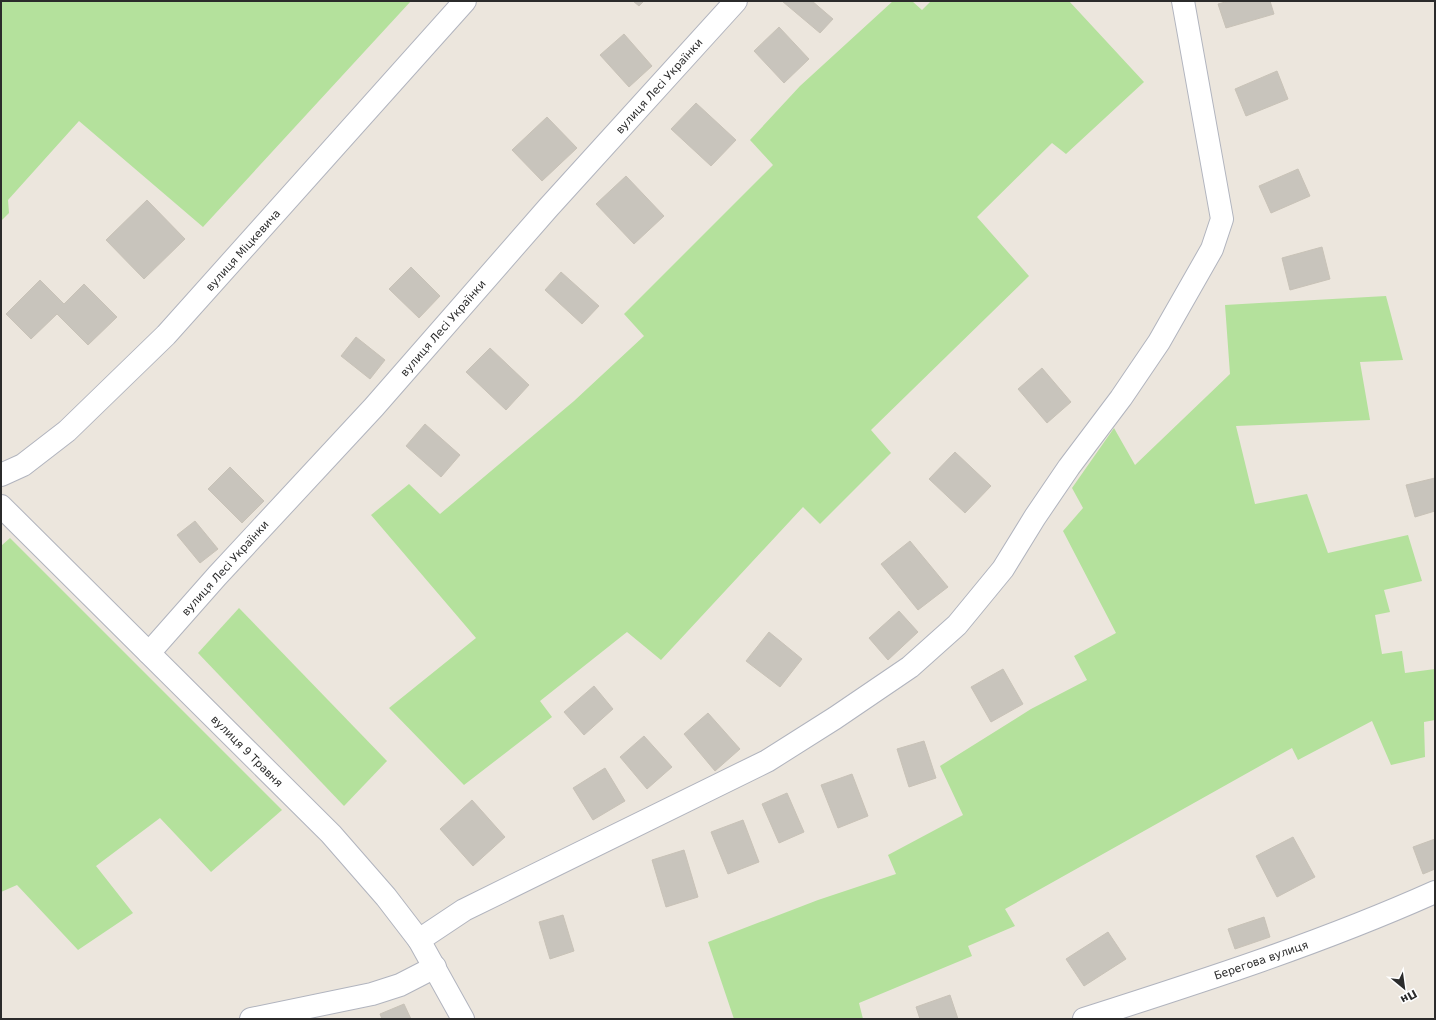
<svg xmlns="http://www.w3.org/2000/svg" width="1436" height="1020" font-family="'DejaVu Sans',sans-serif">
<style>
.green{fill:#b4e19c}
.building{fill:#c8c4bc;stroke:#c8c2b7}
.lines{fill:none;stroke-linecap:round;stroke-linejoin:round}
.minor-casing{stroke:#b1b4be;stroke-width:24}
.tertiary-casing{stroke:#b1b4be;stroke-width:24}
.minor{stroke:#fff;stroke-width:22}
.tertiary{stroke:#fff;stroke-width:22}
.labels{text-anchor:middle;stroke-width:3;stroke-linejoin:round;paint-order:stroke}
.street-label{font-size:11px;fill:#2b2b2b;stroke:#fff}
</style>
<rect width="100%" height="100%" fill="#ece6dd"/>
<!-- green -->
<g class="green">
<polygon points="1,1 411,1 203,227 79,121 8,200 9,213 1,221"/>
<polygon points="893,1 912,1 922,10 931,1 1069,1 1144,82 1066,154 1052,143 977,217 1029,276 871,430 891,453 820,524 803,507 661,660 627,632 540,701 552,717 464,785 389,708 476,638 371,515 409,484 440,514 574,401 644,336 624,314 773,165 750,140 800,86"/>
<polygon points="1386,296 1403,360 1360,362 1370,420 1236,426 1255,504 1307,494 1328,553 1408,535 1422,581 1384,590 1390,612 1375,615 1382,654 1402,651 1405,673 1435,669 1435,720 1424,722 1425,757 1391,765 1372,721 1298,760 1292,748 1005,909 1015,926 968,946 972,956 859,1003 863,1019 734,1019 708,942 818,900 896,874 888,855 963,815 940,766 1031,709 1087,680 1074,656 1116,633 1063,531 1083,508 1072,488 1114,428 1135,465 1230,374 1225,305"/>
<polygon points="10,538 282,810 211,872 160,818 96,866 133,913 78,950 17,885 1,892 1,546"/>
<polygon points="239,608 387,761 344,806 198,653"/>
</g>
<!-- building -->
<g class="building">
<polygon points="633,1 644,1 639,6"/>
<polygon points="782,1 812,1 833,19 820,33"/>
<polygon points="1229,1 1270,1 1274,14 1226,28 1218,4"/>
<polygon points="779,27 809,59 784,83 754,51"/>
<polygon points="624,34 652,66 629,87 600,55"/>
<polygon points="1277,71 1288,99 1246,116 1235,89"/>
<polygon points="696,103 736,140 711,166 671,129"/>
<polygon points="547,117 577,148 542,181 512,150"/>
<polygon points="1298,169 1310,196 1271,213 1259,186"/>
<polygon points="626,176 664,216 634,244 596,204"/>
<polygon points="147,200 185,239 144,279 106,240"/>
<polygon points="1322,247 1330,279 1290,290 1282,258"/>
<polygon points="411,267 440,296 419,318 389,289"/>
<polygon points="561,272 599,306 582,324 545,290"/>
<polygon points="40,280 64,304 84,284 117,317 88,345 57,314 31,339 6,314"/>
<polygon points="356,337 385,360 370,379 341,356"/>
<polygon points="490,348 529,385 506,410 466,372"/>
<polygon points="1042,368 1071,402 1047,423 1018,389"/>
<polygon points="425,424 460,455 441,477 406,446"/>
<polygon points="955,452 991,486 965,513 929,479"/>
<polygon points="230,467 264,501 242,523 208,489"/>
<polygon points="1435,478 1435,511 1415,517 1406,485"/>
<polygon points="195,521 218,549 200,563 177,535"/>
<polygon points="910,541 948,587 918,610 881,564"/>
<polygon points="899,611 918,632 888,660 869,638"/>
<polygon points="769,632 802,659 780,687 746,661"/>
<polygon points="1003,669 1023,704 991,722 971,687"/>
<polygon points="594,686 613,709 584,735 564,712"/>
<polygon points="708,713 740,749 715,771 684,734"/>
<polygon points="644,736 672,767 647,789 620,757"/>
<polygon points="924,741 936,778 909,787 897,749"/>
<polygon points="605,768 625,801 593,820 573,788"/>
<polygon points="852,774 868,816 838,828 821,785"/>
<polygon points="787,793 804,832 779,843 762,804"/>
<polygon points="472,800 505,837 473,866 440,829"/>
<polygon points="743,820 759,862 728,874 711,832"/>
<polygon points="1293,837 1315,877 1277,897 1256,856"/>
<polygon points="1435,839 1435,869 1423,874 1413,847"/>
<polygon points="684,850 698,897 666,907 652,860"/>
<polygon points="563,915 574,951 550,959 539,922"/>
<polygon points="1264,917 1270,937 1235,949 1228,929"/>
<polygon points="1108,932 1126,959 1084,986 1066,959"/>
<polygon points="950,995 958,1019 920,1019 916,1007"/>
<polygon points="404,1004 411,1019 382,1019 380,1014"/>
</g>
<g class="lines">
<defs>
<g id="minor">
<polyline points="1,475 23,465 67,431 166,335 465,1"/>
<polyline points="149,653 217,576 374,407 548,208 736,1"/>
<polyline points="419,940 464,910 767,761 835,718 910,667 957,625 1003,569 1035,517 1069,467 1121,398 1159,342 1212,249 1222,219 1183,1"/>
<polyline points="251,1019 372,994 400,985 435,967"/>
<path d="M1084 1019C1203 981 1321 943 1435 892"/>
</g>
<polyline id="tertiary" points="1,506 331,834 386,897 419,940 463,1019"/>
</defs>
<!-- minor casing -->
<use href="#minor" class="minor-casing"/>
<!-- tertiary casing -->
<use href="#tertiary" class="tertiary-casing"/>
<!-- minor -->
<use href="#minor" class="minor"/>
<!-- tertiary -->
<use href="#tertiary" class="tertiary"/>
</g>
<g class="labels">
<!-- street labels -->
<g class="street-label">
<text transform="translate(659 86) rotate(-48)" y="4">вулиця Лесі Українки</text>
<text transform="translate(243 250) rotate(-48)" y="4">вулиця Міцкевича</text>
<text transform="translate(443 328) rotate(-49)" y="4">вулиця Лесі Українки</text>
<text transform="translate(225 568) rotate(-48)" y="4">вулиця Лесі Українки</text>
<text transform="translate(247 751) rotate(45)" y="4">вулиця 9 Травня</text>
<text transform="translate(1261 960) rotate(-19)" y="4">Берегова вулиця</text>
</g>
</g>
<!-- border -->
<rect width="1436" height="1020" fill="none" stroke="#2b2b2b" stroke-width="4"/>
<!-- north arrow -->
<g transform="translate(1404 988) rotate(151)" stroke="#ffffff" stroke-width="3" paint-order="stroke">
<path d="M0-3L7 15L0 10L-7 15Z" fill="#2b2b2b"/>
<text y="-6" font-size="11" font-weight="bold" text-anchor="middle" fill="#2b2b2b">Пн</text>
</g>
</svg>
